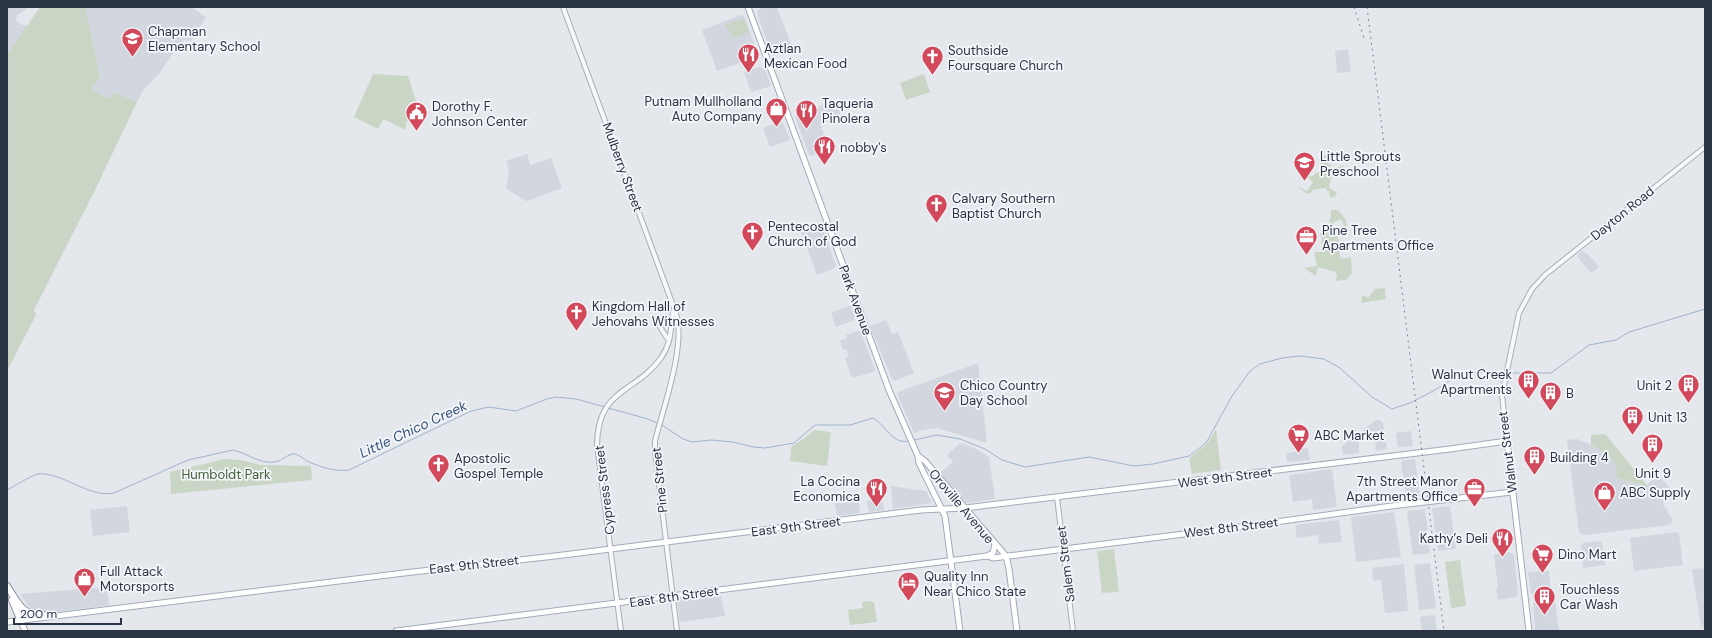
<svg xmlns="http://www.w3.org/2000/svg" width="1712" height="638" font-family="'DM Sans',sans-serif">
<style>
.built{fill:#d2d6de}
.green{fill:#c9d6c5}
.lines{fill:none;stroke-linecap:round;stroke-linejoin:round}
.stream{stroke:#9fb4cc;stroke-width:1}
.minor-casing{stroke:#a9aeb7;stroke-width:6}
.major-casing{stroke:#a3abb8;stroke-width:7}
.highway-casing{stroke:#8b94a3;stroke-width:8}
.minor{stroke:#f7f8fa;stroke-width:4}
.major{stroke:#fff;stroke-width:5}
.highway{stroke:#fff;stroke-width:6}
.rail{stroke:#7d8696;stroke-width:1;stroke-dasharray:2 4;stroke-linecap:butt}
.labels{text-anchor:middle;stroke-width:3.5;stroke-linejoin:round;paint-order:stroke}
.poi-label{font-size:13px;fill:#2b3445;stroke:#f4f6f9;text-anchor:start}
.street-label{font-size:13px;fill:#2b3445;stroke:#f4f6f9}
.park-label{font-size:13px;fill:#3f6138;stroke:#f4f6f9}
.water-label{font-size:14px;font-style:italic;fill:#34527a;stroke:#f4f6f9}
</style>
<rect width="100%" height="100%" fill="#e4e7ec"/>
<!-- built -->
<g class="built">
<polygon points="7,7 29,7 17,15 16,19 18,22 22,25 28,25 7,55"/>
<polygon points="85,7 191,7 206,17 191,41 184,40 180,43 159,74 144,89 137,102 114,92 111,99 91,90 100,76"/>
<polygon points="763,7 777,7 791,44 774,51 770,50 757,13 758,10"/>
<polygon points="741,15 744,16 759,56 717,71 702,30"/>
<polygon points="1348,49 1351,72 1337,73 1335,51"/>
<polygon points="759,67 765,69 771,86 751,92 744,72"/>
<polygon points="836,100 841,117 820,124 830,149 812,156 809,155 795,117 796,115"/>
<polygon points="782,121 790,140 770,147 763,128"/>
<polygon points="527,154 530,165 551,158 562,188 527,201 522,199 506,188 509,170 506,161"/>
<polygon points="819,226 822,227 836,265 834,268 817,275 801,232"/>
<polygon points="1582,251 1589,255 1599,267 1591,273 1577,256"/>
<polygon points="851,305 855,317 854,320 836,327 831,313"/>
<polygon points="886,320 892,334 898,332 914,373 895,381 892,379 870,326"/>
<polygon points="858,331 861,332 875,370 874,372 852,378 845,358 849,356 846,349 843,350 840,341 847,338 846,335"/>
<polygon points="978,363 987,443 937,428 922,430 914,433 898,396 898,392"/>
<polygon points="1376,420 1380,420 1383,423 1387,449 1376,451 1375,439 1359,441 1359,453 1343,455 1342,446"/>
<polygon points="1411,431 1413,446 1398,447 1396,433"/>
<polygon points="1577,439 1591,445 1610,457 1617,466 1617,478 1640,484 1643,488 1659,475 1672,491 1666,495 1663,504 1672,519 1672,523 1669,525 1585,535 1579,533 1567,440"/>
<polygon points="960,443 975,448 989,457 995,499 966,503 940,473 953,462 947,455"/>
<polygon points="1308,448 1310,460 1287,462 1286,453 1300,451 1300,449"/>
<polygon points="1415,459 1420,496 1406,498 1401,461"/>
<polygon points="1332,469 1337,507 1313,510 1312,499 1293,502 1289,475"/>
<polygon points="891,486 926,491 932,503 893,509"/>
<polygon points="834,498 858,498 860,513 837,516"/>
<polygon points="882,499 884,510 869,512 867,501"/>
<polygon points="127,506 130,532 93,536 90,510"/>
<polygon points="1450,506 1456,549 1438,551 1432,508"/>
<polygon points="1425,509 1430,553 1413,555 1407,513 1408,511"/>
<polygon points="1394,512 1401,557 1356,562 1351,517"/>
<polygon points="1339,520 1342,542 1319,544 1318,535 1297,538 1295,525"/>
<polygon points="1676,532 1679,534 1683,565 1634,571 1630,538"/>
<polygon points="1602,541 1605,565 1583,568 1581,545 1583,543"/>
<polygon points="1510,552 1514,555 1518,593 1516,597 1498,600 1496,588 1498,588 1494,554"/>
<polygon points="1430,563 1436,608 1419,610 1414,565"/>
<polygon points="1404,564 1408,609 1407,611 1385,613 1381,580 1373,581 1372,568"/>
<polygon points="1705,568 1705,627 1701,628 1692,569"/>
<polygon points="1549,571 1551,593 1531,594 1528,572"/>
<polygon points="107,587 109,605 56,612 31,609 20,594"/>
<polygon points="721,595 725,616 680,622 677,600"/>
<polygon points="1555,601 1559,631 1535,631 1533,604 1535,602"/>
<polygon points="1435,615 1437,631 1422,631 1420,617"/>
</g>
<!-- green -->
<g class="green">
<polygon points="40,7 85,7 100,76 91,90 111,99 114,92 137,102 95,190 34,310 36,315 7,371 7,55"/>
<polygon points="744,18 749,32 734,38 725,25"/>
<polygon points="373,74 408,76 421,117 406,122 406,130 383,119 378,129 354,117"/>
<polygon points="924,74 930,92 906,100 900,83"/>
<polygon points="1326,155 1327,157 1325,159 1334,170 1342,165 1344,168 1343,173 1336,171 1333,173 1329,186 1330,189 1337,192 1335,197 1330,198 1329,191 1327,191 1326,188 1312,190 1312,192 1307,194 1297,186 1307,191 1313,182 1303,173 1306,169 1311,177 1324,168 1318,160"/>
<polygon points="1331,210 1338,210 1346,220 1347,231 1341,219 1333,222 1339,242 1337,243 1341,259 1351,257 1352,274 1346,280 1336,281 1337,275 1335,272 1318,267 1316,276 1304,268 1317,266 1314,252 1321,252 1322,237 1320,236 1320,233 1329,232 1331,230 1329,219 1331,218"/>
<polygon points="1385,288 1386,299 1361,303 1362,296 1365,296 1368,298 1375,289"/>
<polygon points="1216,429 1221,470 1192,474 1189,458 1207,444"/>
<polygon points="814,430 831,432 827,466 790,461 791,447 805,438"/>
<path d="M1605 434 1647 485 1644 488 1640 484 1617 478C1617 457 1607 455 1591 445V435Z"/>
<polygon points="225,459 240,460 261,465 311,466 312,480 171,494 170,472"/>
<polygon points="1114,549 1119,592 1102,593 1097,551"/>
<polygon points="1460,560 1466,606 1451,608 1445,562"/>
<polygon points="870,601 871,602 874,602 877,622 850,625 848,610 863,608 862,602"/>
</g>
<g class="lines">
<!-- stream -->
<g class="stream">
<polyline points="1509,373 1551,373 1589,345 1616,340 1629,332 1705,309"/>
<polyline points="608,408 648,419 659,424"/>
<path d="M662 425 683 439 692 442 711 440 733 442 753 447 765 448 794 443 815 425H850L873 418C886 425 892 445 909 441"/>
<polyline points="914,440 937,435 960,439 985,449 1002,460 1025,467 1089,457 1134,466 1153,464 1189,456 1206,443 1232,396 1250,371 1260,364 1282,358 1300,356 1324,359 1340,368 1372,397 1392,409 1410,403 1435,390 1457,376 1482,372 1505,373"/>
<path d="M7 490C15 486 30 476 38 474 55 472 79 488 95 492 101 494 107 494 114 493L188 460 233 450C247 453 259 464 274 462 281 462 287 454 294 454 298 454 304 459 307 461 320 467 335 472 349 470L471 411 489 407 516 411 547 399 556 397 576 399 605 407"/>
</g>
<defs>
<g id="minor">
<path d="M563 7 674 308C669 328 674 338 661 358 635 394 598 387 597 445L621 631"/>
<path d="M674 309C689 338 663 408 655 441V451L677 631"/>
<polyline points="660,327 669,341"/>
<polyline points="1507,441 1502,395 1519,313 1532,289 1545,275 1705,147"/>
<polyline points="1057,497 1073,631"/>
</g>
<g id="major">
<polyline points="748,7 889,390 918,456 919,463 945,516 960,631"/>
<polyline points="918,456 925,461 1006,556"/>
<polyline points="987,556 993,553 995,544"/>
<polyline points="1006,556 1009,569 1017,631"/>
<polyline points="21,621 25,631"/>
<polyline points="7,622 404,573 555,556 921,510 965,508 1450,449 1507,441 1529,631"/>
<polyline points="396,631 987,556 993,558 1232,528 1399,505 1512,492"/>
</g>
<g id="highway">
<path d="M7 586C23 611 20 613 51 616"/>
<polyline points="12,600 21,621"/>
</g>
</defs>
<!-- minor casing -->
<use href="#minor" class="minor-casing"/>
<!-- major casing -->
<use href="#major" class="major-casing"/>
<!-- highway casing -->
<use href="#highway" class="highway-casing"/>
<!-- minor -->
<use href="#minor" class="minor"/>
<!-- major -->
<use href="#major" class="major"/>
<!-- highway -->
<use href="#highway" class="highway"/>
<!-- rail -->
<g class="rail">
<polyline points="1354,7 1364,38"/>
<polyline points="1367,7 1444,631"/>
</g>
</g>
<!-- icons -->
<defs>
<symbol id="school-pin" viewBox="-11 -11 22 30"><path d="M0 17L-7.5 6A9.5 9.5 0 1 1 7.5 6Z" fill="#d1495b" stroke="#f4f6f9"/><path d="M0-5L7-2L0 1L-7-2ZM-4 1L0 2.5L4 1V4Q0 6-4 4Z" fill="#fff"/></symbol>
<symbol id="restaurant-pin" viewBox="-11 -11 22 30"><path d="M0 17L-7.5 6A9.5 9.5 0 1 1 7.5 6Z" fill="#d1495b" stroke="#f4f6f9"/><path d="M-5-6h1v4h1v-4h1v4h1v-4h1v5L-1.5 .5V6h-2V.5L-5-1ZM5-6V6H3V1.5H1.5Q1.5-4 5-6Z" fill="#fff"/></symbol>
<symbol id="church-pin" viewBox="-11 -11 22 30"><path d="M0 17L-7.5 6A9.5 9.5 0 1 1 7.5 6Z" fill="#d1495b" stroke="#f4f6f9"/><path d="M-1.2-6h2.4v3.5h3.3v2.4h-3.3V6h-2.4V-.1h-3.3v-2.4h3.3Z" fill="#fff"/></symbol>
<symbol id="shop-pin" viewBox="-11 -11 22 30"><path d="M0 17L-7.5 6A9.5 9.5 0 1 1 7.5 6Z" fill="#d1495b" stroke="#f4f6f9"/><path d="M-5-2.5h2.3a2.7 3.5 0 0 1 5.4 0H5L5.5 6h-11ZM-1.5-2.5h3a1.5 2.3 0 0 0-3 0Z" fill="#fff"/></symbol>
<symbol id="civic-pin" viewBox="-11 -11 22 30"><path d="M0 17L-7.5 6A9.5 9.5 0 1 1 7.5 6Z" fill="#d1495b" stroke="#f4f6f9"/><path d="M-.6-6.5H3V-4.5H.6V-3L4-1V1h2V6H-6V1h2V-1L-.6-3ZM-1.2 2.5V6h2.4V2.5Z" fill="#fff"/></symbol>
<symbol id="office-pin" viewBox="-11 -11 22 30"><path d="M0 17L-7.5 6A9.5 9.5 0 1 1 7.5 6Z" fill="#d1495b" stroke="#f4f6f9"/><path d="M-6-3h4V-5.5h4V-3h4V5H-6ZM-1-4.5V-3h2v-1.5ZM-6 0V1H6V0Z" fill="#fff"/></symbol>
<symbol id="building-pin" viewBox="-11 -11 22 30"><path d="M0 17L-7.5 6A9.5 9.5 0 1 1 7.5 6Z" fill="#d1495b" stroke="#f4f6f9"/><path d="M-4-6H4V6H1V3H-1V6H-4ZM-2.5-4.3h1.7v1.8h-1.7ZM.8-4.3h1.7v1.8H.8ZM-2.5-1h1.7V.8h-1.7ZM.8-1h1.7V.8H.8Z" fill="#fff"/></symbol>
<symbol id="supermarket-pin" viewBox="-11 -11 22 30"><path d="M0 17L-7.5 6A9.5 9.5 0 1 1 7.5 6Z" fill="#d1495b" stroke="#f4f6f9"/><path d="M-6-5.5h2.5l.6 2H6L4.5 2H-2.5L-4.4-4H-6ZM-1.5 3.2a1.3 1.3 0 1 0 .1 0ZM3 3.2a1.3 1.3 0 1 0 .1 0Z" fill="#fff"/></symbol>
<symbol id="hotel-pin" viewBox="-11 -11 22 30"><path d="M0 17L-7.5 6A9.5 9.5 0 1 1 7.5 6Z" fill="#d1495b" stroke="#f4f6f9"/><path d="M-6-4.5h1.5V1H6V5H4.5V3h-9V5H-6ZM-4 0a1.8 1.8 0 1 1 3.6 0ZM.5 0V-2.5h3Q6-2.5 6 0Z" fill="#fff"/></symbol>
</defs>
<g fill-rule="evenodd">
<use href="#school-pin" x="120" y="26" width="25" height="34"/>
<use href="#restaurant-pin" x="736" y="42" width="25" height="34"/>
<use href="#church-pin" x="920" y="44" width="25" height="34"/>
<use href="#shop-pin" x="764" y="96" width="25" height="34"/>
<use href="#restaurant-pin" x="794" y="98" width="25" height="34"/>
<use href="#civic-pin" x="404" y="100" width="25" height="34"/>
<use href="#restaurant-pin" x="812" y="134" width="25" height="34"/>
<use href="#school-pin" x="1292" y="150" width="25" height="34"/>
<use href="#church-pin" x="924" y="192" width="25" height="34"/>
<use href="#church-pin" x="740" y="220" width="25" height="34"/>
<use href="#office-pin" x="1294" y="224" width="25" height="34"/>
<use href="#church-pin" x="564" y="300" width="25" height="34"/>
<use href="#building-pin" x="1516" y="368" width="25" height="34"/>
<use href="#building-pin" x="1676" y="372" width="25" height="34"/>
<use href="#school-pin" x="932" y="380" width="25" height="34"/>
<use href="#building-pin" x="1538" y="380" width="25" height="34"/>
<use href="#building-pin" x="1620" y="404" width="25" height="34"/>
<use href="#supermarket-pin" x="1286" y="422" width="25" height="34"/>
<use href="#building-pin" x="1640" y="432" width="25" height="34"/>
<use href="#building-pin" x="1522" y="444" width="25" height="34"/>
<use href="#church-pin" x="426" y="452" width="25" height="34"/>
<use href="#restaurant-pin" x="864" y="476" width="25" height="34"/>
<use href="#office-pin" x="1462" y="476" width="25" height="34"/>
<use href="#shop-pin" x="1592" y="480" width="25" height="34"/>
<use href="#restaurant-pin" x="1490" y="526" width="25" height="34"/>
<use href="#supermarket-pin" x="1530" y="542" width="25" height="34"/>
<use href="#shop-pin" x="72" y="566" width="25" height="34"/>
<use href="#hotel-pin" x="896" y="570" width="25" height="34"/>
<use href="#building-pin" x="1532" y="584" width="25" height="34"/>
</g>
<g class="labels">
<!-- poi labels -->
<g class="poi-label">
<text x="148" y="36">Chapman<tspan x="148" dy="15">Elementary School</tspan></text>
<text x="764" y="53">Aztlan<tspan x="764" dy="15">Mexican Food</tspan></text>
<text x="948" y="55">Southside<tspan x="948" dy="15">Foursquare Church</tspan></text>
<text x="762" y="106" text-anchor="end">Putnam Mullholland<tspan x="762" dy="15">Auto Company</tspan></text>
<text x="822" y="108">Taqueria<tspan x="822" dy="15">Pinolera</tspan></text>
<text x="432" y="111">Dorothy F.<tspan x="432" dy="15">Johnson Center</tspan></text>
<text x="840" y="152">nobby's</text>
<text x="1320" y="161">Little Sprouts<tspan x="1320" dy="15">Preschool</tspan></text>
<text x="952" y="203">Calvary Southern<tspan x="952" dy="15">Baptist Church</tspan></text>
<text x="768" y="231">Pentecostal<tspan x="768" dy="15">Church of God</tspan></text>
<text x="1322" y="235">Pine Tree<tspan x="1322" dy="15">Apartments Office</tspan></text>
<text x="592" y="311">Kingdom Hall of<tspan x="592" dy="15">Jehovahs Witnesses</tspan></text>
<text x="1512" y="379" text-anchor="end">Walnut Creek<tspan x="1512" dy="15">Apartments</tspan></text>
<text x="960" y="390">Chico Country<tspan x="960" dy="15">Day School</tspan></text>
<text x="1672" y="390" text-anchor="end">Unit 2</text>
<text x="1566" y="398">B</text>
<text x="1648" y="422">Unit 13</text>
<text x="1314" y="440">ABC Market</text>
<text x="1550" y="462">Building 4</text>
<text x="454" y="463">Apostolic<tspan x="454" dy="15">Gospel Temple</tspan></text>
<text x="1653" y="478" text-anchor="middle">Unit 9</text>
<text x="860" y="486" text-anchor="end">La Cocina<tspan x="860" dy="15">Economica</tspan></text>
<text x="1458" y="486" text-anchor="end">7th Street Manor<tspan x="1458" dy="15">Apartments Office</tspan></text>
<text x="1620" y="497">ABC Supply</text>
<text x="1488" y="543" text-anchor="end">Kathy’s Deli</text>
<text x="1558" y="559">Dino Mart</text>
<text x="100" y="576">Full Attack<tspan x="100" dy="15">Motorsports</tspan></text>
<text x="924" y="581">Quality Inn<tspan x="924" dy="15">Near Chico State</tspan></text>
<text x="1560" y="594">Touchless<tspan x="1560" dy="15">Car Wash</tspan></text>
</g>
<!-- street labels -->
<g class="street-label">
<text transform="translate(623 167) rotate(70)" y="5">Mulberry Street</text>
<text transform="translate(1622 213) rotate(-39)" y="5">Dayton Road</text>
<text transform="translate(856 300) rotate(70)" y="5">Park Avenue</text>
<text transform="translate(1507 452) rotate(-97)" y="5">Walnut Street</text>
<text transform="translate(1225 477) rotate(-7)" y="5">West 9th Street</text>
<text transform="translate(659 480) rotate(-96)" y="5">Pine Street</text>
<text transform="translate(604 490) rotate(-97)" y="5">Cypress Street</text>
<text transform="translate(962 506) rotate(50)" y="5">Oroville Avenue</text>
<text transform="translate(796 526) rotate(-7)" y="5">East 9th Street</text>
<text transform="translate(1231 527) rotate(-7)" y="5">West 8th Street</text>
<text transform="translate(474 564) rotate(-6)" y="5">East 9th Street</text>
<text transform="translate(1065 564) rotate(-97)" y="5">Salem Street</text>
<text transform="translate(674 596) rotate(-8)" y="5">East 8th Street</text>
</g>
<!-- park labels -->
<g class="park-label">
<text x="226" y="479">Humboldt Park</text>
</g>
<!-- water labels -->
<g class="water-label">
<text transform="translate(413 429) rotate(-25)" y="5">Little Chico Creek</text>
</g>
</g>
<!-- border -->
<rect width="1712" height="638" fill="none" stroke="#2b3445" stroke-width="16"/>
<!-- scale -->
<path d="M14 618v6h107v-6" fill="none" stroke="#2b3445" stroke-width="2"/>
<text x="20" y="618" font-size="12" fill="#2b3445" stroke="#f4f6f9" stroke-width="3" paint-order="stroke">200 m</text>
</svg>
